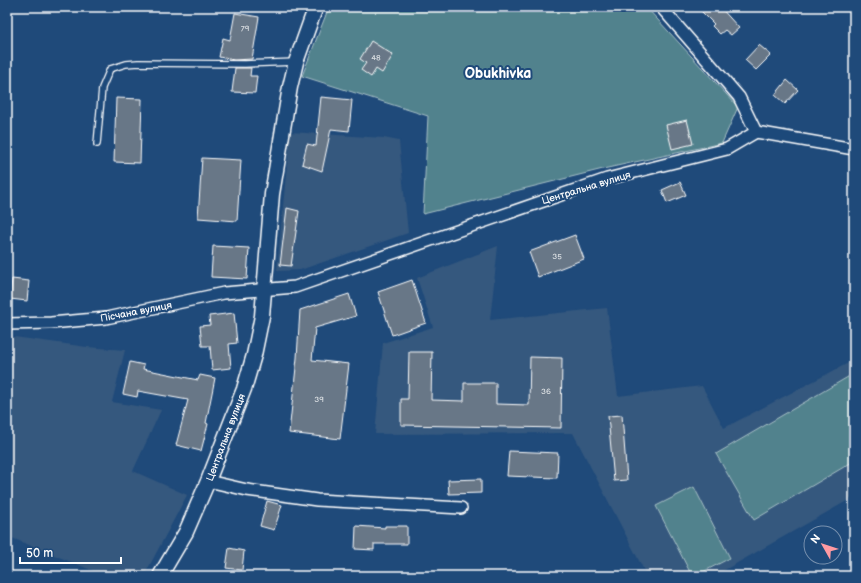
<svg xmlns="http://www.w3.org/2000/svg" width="861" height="583" font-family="'Balsamiq Sans',sans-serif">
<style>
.built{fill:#35587e}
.green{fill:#51828d;stroke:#a8c0c6}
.building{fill:#687787;stroke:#fff}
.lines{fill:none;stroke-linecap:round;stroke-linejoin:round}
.service-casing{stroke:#fff;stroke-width:8}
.minor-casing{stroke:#fff;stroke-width:14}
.tertiary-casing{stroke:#fff;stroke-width:17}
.service{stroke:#1f4a7a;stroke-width:5.5}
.minor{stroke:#1f4a7a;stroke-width:11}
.tertiary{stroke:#1f4a7a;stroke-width:14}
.labels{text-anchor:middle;stroke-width:4;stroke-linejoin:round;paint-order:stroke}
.number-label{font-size:8px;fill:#d9dde1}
.street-label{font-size:10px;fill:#fff;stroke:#1f4a7a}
.district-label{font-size:14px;font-weight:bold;fill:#fff;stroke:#1f4a7a}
</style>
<rect width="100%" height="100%" fill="#1f4a7a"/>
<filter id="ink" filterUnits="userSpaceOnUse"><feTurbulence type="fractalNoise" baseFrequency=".025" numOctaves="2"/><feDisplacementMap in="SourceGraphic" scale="8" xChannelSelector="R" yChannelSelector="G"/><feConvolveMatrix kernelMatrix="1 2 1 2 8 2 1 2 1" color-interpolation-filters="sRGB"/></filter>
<g filter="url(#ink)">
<!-- built -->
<g class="built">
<polygon points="290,132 384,138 399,141 408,233 300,270 277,271"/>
<polygon points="498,246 490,320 607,308 618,396 702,386 724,428 854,360 854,497 714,576 647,576 573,433 375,434 383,343 433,327 417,278"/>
<polygon points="7,336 87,347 125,350 112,402 161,410 133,471 187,495 144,576 106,576 7,536"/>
</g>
<!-- green -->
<g class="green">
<polygon points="329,7 646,7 738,107 722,143 603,169 423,214 428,116 302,76"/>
<polygon points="853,374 854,376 854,461 754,520 716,454"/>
<polygon points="694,487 730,558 695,576 692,576 656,506"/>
</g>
<!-- building -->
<g class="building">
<polygon points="697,7 720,7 739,28 731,35 725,30 720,34 712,26 714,24"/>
<polygon points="235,13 259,17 252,59 234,60 219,57 223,38 230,40"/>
<polygon points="371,41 393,55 382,73 376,69 371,77 361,70 366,63 360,59"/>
<polygon points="759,45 771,55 756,70 745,60"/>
<polygon points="235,68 251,68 250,76 257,76 255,93 232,92"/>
<polygon points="787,80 798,90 785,104 775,95"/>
<polygon points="321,97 352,100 349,131 331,129 322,171 302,164 307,144 316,146"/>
<polygon points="116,98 142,99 140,163 114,162"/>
<polygon points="687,120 693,144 672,149 666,125"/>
<polygon points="202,158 241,160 237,221 198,218"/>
<polygon points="680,182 686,195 667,203 662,190"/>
<polygon points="287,208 299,211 291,266 280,265"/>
<polygon points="575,235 584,259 538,277 529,252"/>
<polygon points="213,246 249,248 247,279 211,277"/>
<polygon points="12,279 29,281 27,301 10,299"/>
<polygon points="412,280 426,323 392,335 378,292"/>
<polygon points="349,294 356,316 315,328 312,360 349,364 340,439 289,433 297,358 300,310"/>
<polygon points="234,313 237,343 229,344 231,368 212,370 210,346 202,346 200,326 210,325 209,316"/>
<polygon points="409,352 432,352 431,400 464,401 464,383 496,383 496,404 529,405 530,357 562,358 561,428 401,425 401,399 408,399"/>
<polygon points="130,362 144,365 143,369 198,380 200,375 215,378 206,423 208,424 201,451 176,445 188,400 138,391 137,397 123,394"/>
<polygon points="622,415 627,480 614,481 608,416"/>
<polygon points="509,451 558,453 557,478 507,476"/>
<polygon points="481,479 481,493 449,494 448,480"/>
<polygon points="267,501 282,505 274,530 260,526"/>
<polygon points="356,526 385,528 385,526 407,526 407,544 374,544 374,550 355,549"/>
<polygon points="229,548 244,551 242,570 226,568"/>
</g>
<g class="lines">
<defs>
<polyline id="service" points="97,144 102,88 110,69 126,64 138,63 245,64 296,62"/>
<g id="minor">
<polyline points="661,7 739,97 756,132"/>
<polyline points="756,132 854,149"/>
<polyline points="7,324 51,323 106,318 224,293 295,287 607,179 727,149 756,132"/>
<polyline points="208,481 247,490 317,500 461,508"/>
</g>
<polyline id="tertiary" points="160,576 186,532 208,481 244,389 254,355 262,316 272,194 290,87 296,62 311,20 316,7"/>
</defs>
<!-- service casing -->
<use href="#service" class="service-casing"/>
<!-- minor casing -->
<use href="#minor" class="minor-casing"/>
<!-- tertiary casing -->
<use href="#tertiary" class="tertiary-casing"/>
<!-- service -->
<use href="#service" class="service"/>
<!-- minor -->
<use href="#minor" class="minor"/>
<!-- tertiary -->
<use href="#tertiary" class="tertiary"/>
</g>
</g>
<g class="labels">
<!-- number labels -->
<g class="number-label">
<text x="245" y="31">79</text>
<text x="376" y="60">48</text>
<text x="557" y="259">35</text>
<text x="546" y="394">36</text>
<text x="319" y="402">39</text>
</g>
<!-- street labels -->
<g class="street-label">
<text transform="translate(586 187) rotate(-17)" y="4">Центральна вулиця</text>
<text transform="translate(136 311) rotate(-11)" y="4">Пісчана вулиця</text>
<text transform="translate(225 437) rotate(-69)" y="4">Центральна вулиця</text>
</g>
<!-- district labels -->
<g class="district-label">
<text x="498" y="78">Obukhivka</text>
</g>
</g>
<!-- margin -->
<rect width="861" height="583" fill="none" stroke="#1f4a7a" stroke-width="24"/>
<rect x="12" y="12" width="837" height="559" fill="none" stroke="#fff" stroke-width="1.5" filter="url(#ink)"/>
<!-- north arrow -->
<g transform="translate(823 545) rotate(309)"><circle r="19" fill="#1f4a7a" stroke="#7992af"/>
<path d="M0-3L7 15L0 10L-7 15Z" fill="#ff9aa2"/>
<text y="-6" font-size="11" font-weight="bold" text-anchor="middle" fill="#ffffff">N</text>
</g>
<!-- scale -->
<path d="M20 557v6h101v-6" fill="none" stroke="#ffffff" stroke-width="2"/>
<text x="26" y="557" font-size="12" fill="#ffffff" stroke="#1f4a7a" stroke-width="3" paint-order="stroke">50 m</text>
</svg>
